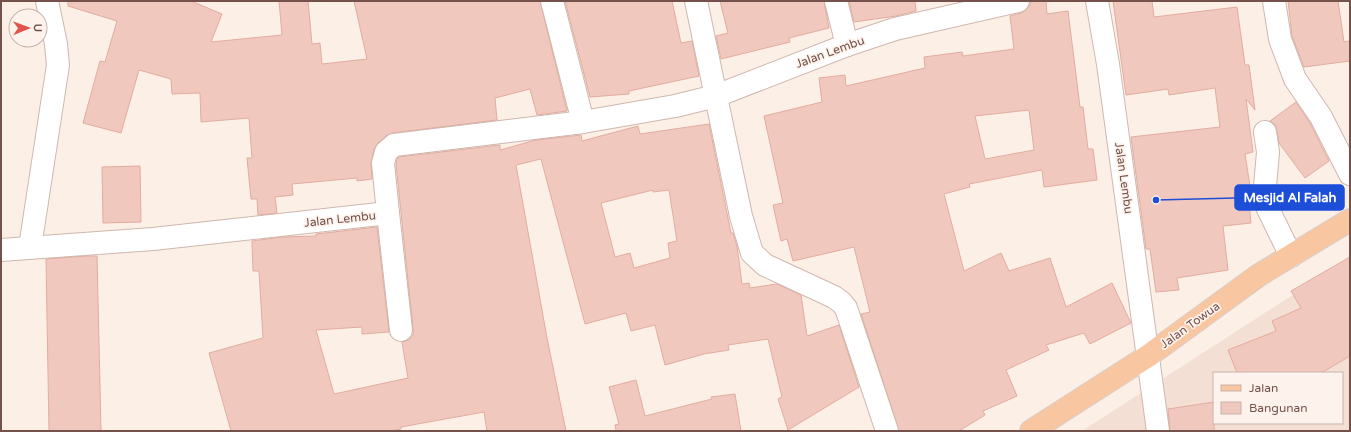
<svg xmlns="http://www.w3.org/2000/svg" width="1351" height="432" font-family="'Varela Round',sans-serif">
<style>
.residential{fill:#f3dfd4;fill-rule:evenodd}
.building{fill:#f0c8be;stroke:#e3ac9f;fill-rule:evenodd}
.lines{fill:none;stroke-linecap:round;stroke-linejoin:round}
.street-casing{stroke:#cfb7af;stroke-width:24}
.primary-casing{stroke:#d8cfcd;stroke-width:24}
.street{stroke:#fff;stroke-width:22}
.primary{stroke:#f8c6a0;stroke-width:22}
.labels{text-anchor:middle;stroke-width:3.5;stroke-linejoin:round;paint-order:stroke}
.street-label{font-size:12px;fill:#74524b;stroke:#fef3ec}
.leader{fill:none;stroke:#1d4ed8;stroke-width:1.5}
.callout-dot{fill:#1d4ed8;stroke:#fef3ec;stroke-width:1.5}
.callout{fill:#1d4ed8;stroke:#1d4ed8;stroke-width:1.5}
.callout-label{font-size:13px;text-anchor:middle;font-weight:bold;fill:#fff}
</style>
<rect width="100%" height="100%" fill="#fcefe6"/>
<!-- residential -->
<path class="residential" d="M1350 258V431H1082ZM1214 373H1342V423H1214Z"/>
<!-- building -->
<g class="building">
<polygon points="68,1 191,1 222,14 211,42 282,35 279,1 308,1 312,44 320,43 322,64 367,59 354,1 540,1 567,111 537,115 530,89 495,98 497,120 392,133 386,136 378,143 374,149 371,164 372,179 357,181 357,178 292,184 293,195 275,197 277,213 258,215 257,199 251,199 247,158 252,158 249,118 201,122 200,93 172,94 171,79 139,70 121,133 83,123 100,61 105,62 117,21 68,6"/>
<polygon points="565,1 672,1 681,43 692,41 699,76 629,91 629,94 590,97"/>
<polygon points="720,1 824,1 829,28 789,38 790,42 721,59 716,36 728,33"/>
<polygon points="849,1 915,1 916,11 896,16 854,22"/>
<path d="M1030 1H1046L1047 14 1068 11 1080 107H1083L1088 149H1093L1097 180 1044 187 1042 170 969 184 970 187 944 194 964 271 1001 253 1009 271 1050 258 1066 307 1112 283 1131 323 1090 344 1084 333 1046 345 1049 350 1006 370 1017 396 983 411 985 415 959 431H899L861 314 870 312 854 247 793 261 787 239 781 241 773 205 783 203 764 116 822 102 819 78 845 75 846 86 925 68 924 57 962 52 963 56 1014 49 1010 16 1021 13 1026 10 1030 5ZM1029 110 1034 150 985 159 975 116Z"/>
<polygon points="1113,1 1152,1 1154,17 1237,7 1245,65 1249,65 1255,110 1246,99 1253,152 1245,154 1251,193 1248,193 1251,223 1223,226 1228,270 1177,278 1179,290 1156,292 1150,249 1146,249 1131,137 1220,127 1215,88 1169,95 1168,89 1126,95"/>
<polygon points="1288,1 1338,1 1344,42 1350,41 1350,61 1304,67 1292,36"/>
<polygon points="1296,102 1310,123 1329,161 1305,178 1279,143 1277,130 1275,125 1270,121"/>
<path d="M709 124 731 233H733L737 246 742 284 749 283 750 288 777 284 801 295 807 336 839 325 859 387 788 430 778 399 782 397 768 339 728 345 729 350 704 354 665 365 655 325 631 331 626 313 585 324 541 159 516 165 547 338 566 431H487L484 412 401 427V429L391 431H231L209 353 263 338 259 271H253L252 241 283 237 316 236V234L377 227 389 332 362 334V327L316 330 334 394 408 378 402 342 409 340 413 335V329L396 164 397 159 399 157 500 145V150L536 140 581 135 582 141 638 126 640 134ZM653 190V192L669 190 677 241 668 243 670 258 634 268 630 253 615 257 601 203Z"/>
<polygon points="140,166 141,222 103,223 102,167"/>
<polygon points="86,256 97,256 101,431 49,431 46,259"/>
<polygon points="1350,257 1350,356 1321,373 1237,373 1228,350 1276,331 1272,321 1301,308 1291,291"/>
<polygon points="636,380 645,416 712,399 711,397 735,394 741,431 616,431 615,425 619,424 609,387"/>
<polygon points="1214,402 1214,431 1170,431 1168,409"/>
</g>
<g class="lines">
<defs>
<g id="street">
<polyline points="552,1 583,122"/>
<polyline points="696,1 741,216 752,253 765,265 834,297 841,302 846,308 887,431"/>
<polyline points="836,1 847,45"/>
<polyline points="1097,1 1108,64 1158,431"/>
<polyline points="1274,1 1280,39 1295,79 1321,117 1350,174"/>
<polyline points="1265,132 1268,152 1264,198 1268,209 1291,256"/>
<polyline points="388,213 401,330"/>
<polyline points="30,247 58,65 56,44 47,1"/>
<polyline points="1,250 153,239 388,213 383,163 386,152 394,145 583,122 675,106 716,96 847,45 895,29 1018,1"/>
</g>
<polyline id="primary" points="1031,431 1148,356 1259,275 1350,220"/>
</defs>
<!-- street casing -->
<use href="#street" class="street-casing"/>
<!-- primary casing -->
<use href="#primary" class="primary-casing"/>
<!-- street -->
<use href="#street" class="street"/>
<!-- primary -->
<use href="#primary" class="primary"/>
</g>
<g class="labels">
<!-- street labels -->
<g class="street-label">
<text transform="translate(830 52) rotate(-20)" y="4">Jalan Lembu</text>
<text transform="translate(1124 178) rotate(82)" y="4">Jalan Lembu</text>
<text transform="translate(340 219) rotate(-6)" y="4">Jalan Lembu</text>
<text transform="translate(1190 325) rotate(-36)" y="4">Jalan Towua</text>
</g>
</g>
<!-- callouts -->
<path class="leader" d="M1156 200L1235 198"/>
<circle class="callout-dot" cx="1156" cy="200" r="4"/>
<rect class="callout" x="1235" y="185" width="109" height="25" rx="4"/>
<g class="callout-label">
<text x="1290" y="202">Mesjid Al Falah</text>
</g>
<!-- border -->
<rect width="1351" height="432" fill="none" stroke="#74524b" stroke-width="4"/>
<!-- legend -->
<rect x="1213" y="372" width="130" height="52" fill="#fef3ec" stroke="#c7b3ac"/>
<rect x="1221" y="385" width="20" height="6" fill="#f8c6a0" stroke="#c7b3ac"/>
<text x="1249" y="392" font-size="12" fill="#74524b">Jalan</text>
<rect x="1221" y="402" width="20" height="12" fill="#f0c8be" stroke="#c7b3ac"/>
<text x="1249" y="412" font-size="12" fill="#74524b">Bangunan</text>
<!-- north arrow -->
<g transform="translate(28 28) rotate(89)"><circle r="19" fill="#fef3ec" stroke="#c7b3ac"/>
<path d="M0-3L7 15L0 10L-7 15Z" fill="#e2534e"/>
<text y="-6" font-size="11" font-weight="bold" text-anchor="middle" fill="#74524b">U</text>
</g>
</svg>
